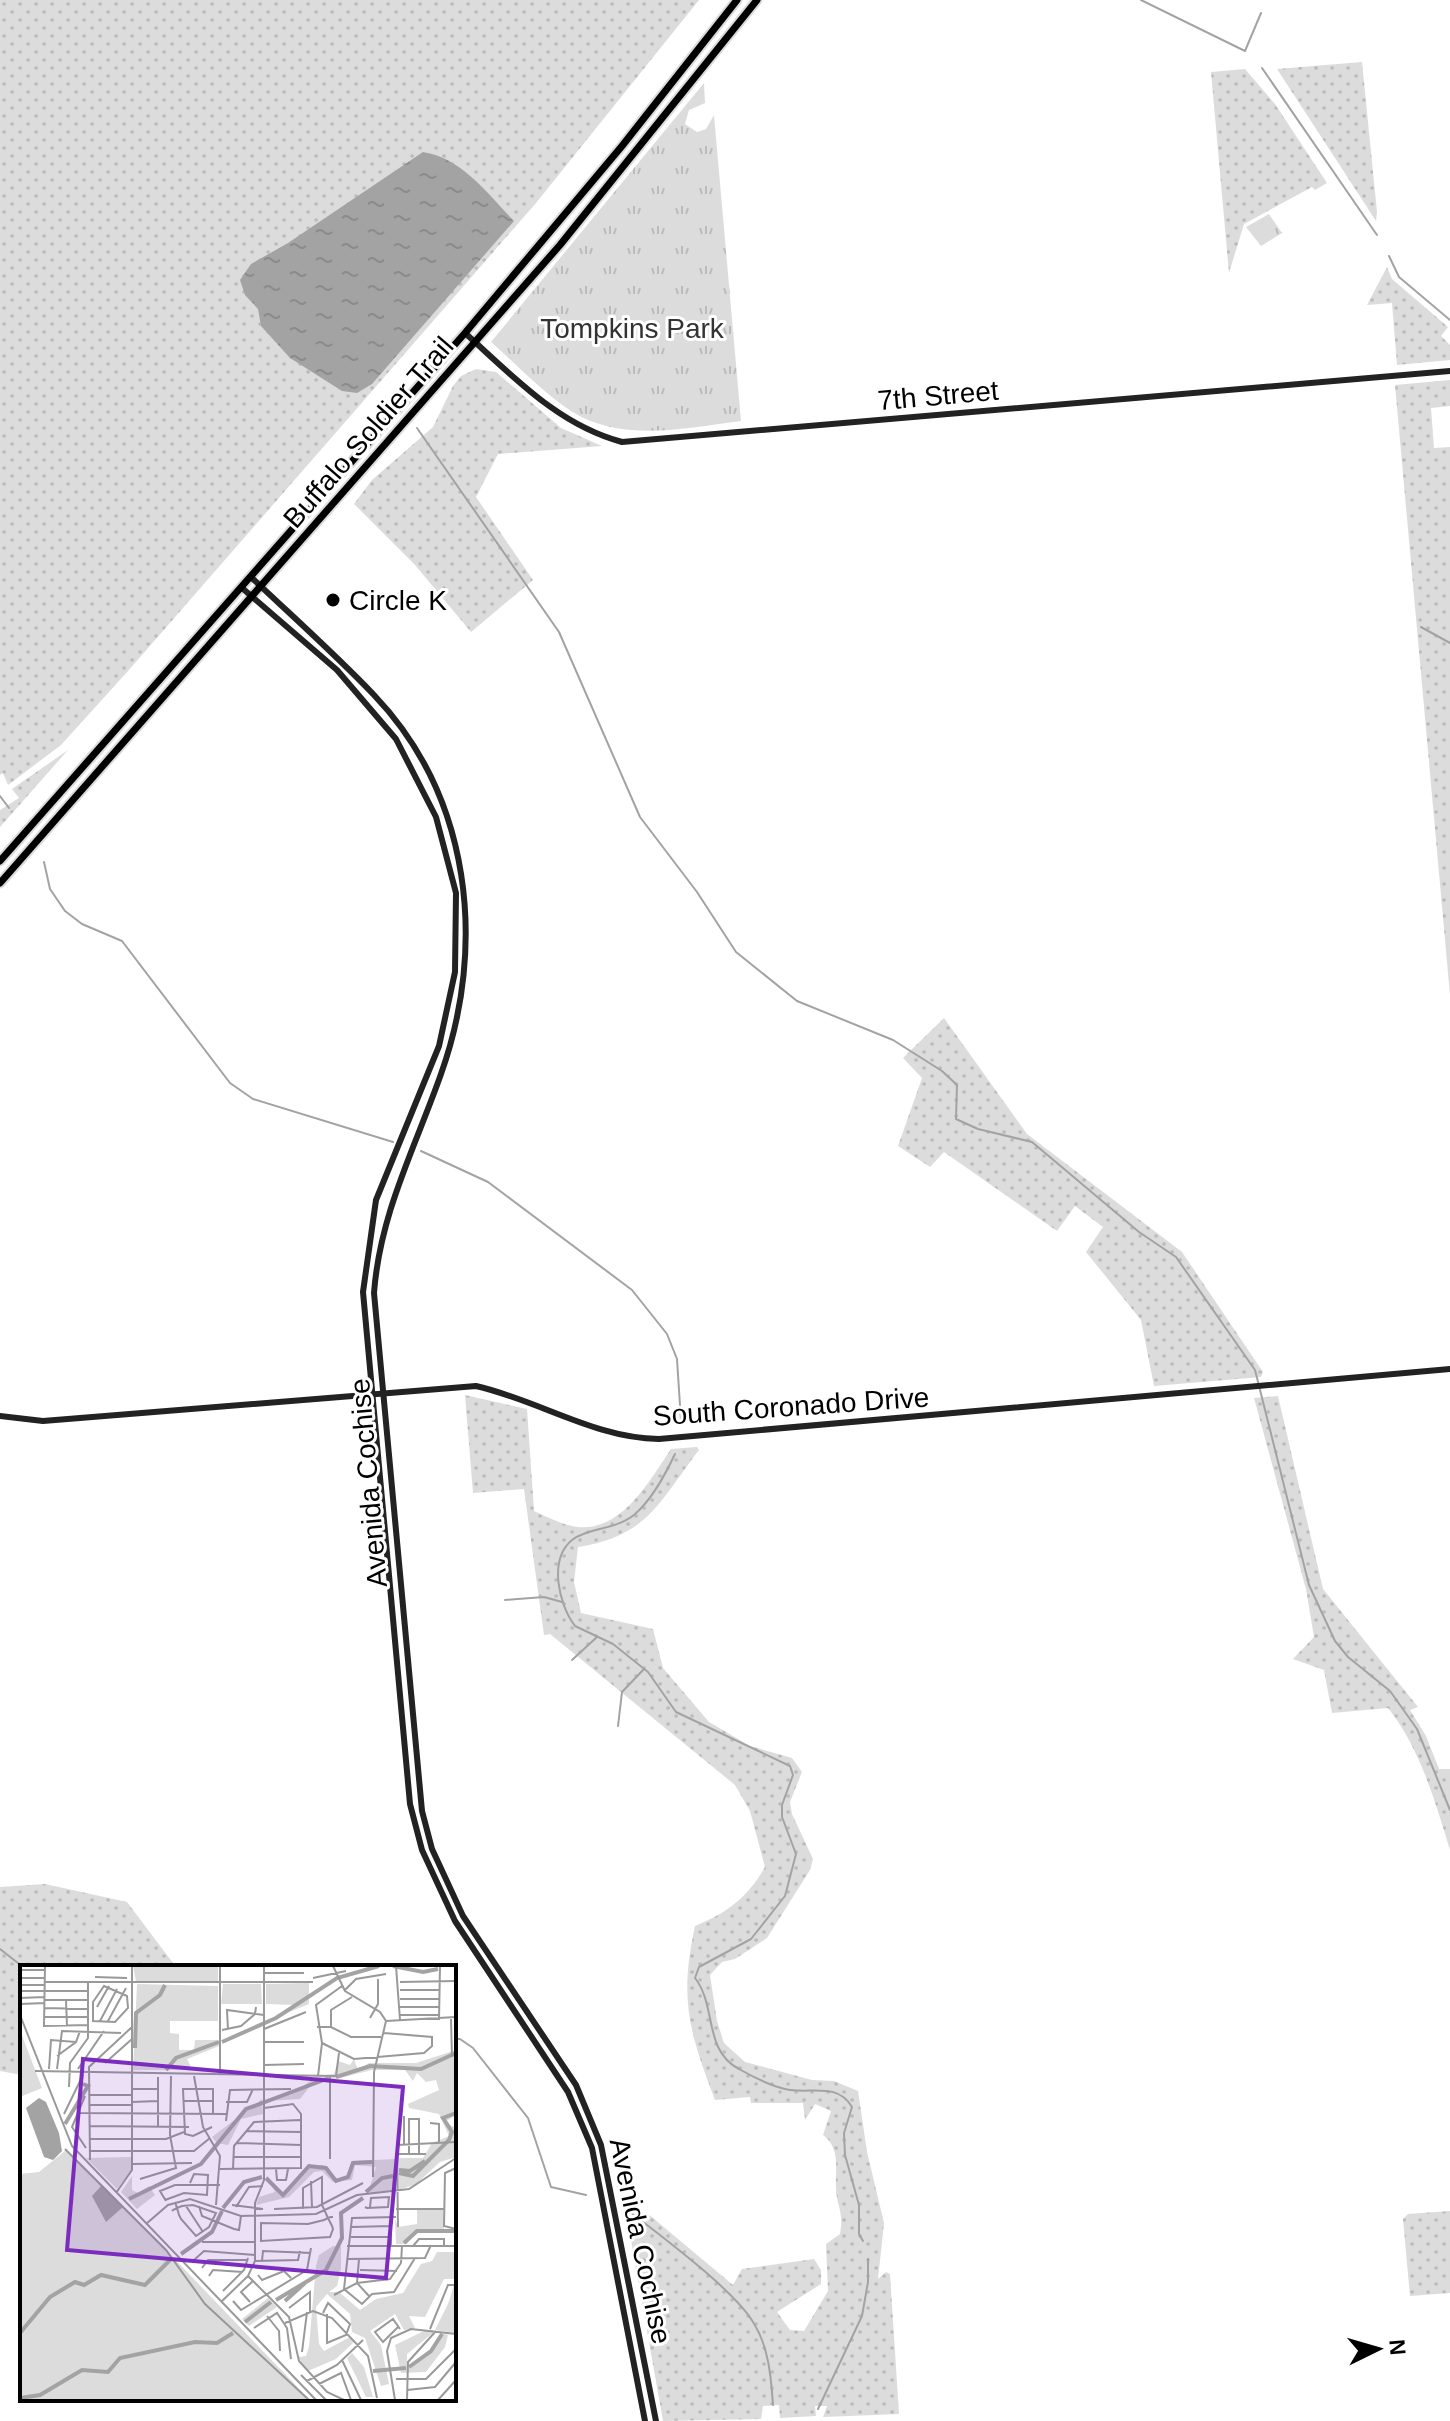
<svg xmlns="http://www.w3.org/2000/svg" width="1450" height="2421" font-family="Helvetica,sans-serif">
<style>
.grass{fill:url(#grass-dots)}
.park{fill:url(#park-tufts)}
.water{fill:url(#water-ripples)}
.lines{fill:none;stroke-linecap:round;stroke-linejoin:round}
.stream{stroke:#a3a3a3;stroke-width:2}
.primary-casing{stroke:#dbdbdb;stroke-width:11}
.secondary{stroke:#222;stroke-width:6}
.primary{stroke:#000;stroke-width:7}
.poi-dot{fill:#000;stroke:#fff;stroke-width:3}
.labels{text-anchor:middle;stroke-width:6;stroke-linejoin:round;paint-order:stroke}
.park-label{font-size:28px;fill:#333;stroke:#fff}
.street-label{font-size:28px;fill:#000;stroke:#fff}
.poi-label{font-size:28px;fill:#000;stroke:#fff;text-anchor:start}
.inset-river{fill:none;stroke:#a3a3a3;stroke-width:4}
.inset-road{fill:none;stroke:#999;stroke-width:2}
.view{fill:#7b2cbf;fill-opacity:0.15;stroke:#7b2cbf;stroke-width:4}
.inset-edge{fill:none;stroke:#000;stroke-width:4}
</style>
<defs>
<pattern id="grass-dots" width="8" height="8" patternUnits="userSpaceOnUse" patternTransform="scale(2)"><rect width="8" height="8" fill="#dcdcdc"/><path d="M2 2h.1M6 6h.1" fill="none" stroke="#bbb" stroke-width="1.8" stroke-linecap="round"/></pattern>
<pattern id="park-tufts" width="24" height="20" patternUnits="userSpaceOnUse" patternTransform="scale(2)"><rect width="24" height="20" fill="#dcdcdc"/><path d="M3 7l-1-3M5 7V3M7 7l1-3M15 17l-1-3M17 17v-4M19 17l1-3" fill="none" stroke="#bbb"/></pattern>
<pattern id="water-ripples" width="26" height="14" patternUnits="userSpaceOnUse" patternTransform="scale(2)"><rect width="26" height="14" fill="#a3a3a3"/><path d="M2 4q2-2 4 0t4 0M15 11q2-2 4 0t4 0" fill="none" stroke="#8b8b8b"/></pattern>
</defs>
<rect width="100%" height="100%" fill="#fff"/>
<!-- grass -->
<g class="grass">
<polygon points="0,0 699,0 536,203 128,671 61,745 8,785 3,773 0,775"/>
<polygon points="1362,62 1377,212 1376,221 1277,69"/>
<polygon points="1245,69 1275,104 1327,183 1315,190 1312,187 1244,224 1229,273 1211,72"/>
<polygon points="1387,267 1392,279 1448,327 1441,336 1450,345 1450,360 1397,365 1392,303 1367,305"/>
<polygon points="476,369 496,372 561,428 602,446 498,454 476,497 533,580 471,632 415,565 354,504 372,480 433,427 453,386 461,376"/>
<polygon points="1450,380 1450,406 1431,408 1434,448 1450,447 1450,995 1395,385"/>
<polygon points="68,750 0,827 0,810 19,798 12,789"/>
<polygon points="944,1018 1027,1134 1182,1252 1263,1372 1261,1377 1154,1386 1141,1320 1086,1252 1103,1227 1075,1206 1057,1231 944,1152 930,1167 898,1146 922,1078 903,1058"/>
<path d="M465 1395 527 1409 534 1511C547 1517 563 1525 577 1527 622 1532 650 1480 671 1449L697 1447 699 1450C659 1502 648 1536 578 1547L574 1582 581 1613 653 1629 663 1668 709 1722 750 1746 792 1758 802 1772 790 1802 792 1814 813 1859 810 1870 767 1938 735 1959 722 1962 710 1975 717 2021 724 2043 745 2062 812 2080 834 2081 858 2091 867 2152 884 2223 878 2279 886 2272 890 2274 899 2414 823 2417 827 2406H815L816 2416 780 2418 779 2405 763 2406 761 2419 663 2421 629 2229 644 2232 647 2213 733 2285 742 2269 814 2259 821 2270V2284L777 2312 790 2330 804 2331 828 2291 826 2244 840 2234C844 2211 837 2208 836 2189 835 2170 841 2148 823 2135L831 2111 815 2104 805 2120 803 2103H751L750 2097 715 2100C689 2031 679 2000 695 1926 727 1913 748 1897 765 1867L750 1811 735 1785 550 1634 544 1635 524 1489 473 1493Z"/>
<path d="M1278 1396 1323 1589 1418 1707 1410 1710 1426 1736 1439 1769H1450V1850C1435 1801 1420 1748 1388 1708L1332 1713 1324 1670 1293 1659 1314 1637 1306 1589 1254 1398Z"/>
<polygon points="45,1884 127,1902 176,1967 22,1967 22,2075 0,2071 0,1887"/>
<polygon points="1450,2211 1450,2293 1410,2296 1403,2219 1408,2214"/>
</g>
<!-- park -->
<g class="park">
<path d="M704 83 705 103 689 110 685 124 697 132 706 129 714 115 741 421C686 428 621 443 571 411 542 392 517 365 491 342Z"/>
<polygon points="1269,214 1282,233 1261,246 1246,227"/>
</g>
<!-- water -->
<path class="water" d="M423 152C462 158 488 194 514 221L372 384 357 393 342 391 290 358 261 326 258 309 245 295 240 280 251 264 288 243Z"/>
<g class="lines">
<!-- stream -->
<g class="stream">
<polyline points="1141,0 1245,51 1261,13"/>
<polyline points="1262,68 1377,235"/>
<polyline points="1389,256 1399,277 1450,320"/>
<polyline points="417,428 559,632 640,817 697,892 736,952 797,1001 893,1040 942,1071 957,1085 956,1119 978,1129 1032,1142 1139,1232 1176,1257 1255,1370 1309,1585 1335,1641 1348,1657 1390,1691 1417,1729 1450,1810"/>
<polyline points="1421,627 1450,643"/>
<polyline points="0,796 9,808"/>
<polyline points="44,862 50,889 65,911 82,924 122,941 230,1083 253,1099 393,1142"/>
<polyline points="421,1151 488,1182 632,1290 667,1334 677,1359 681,1421"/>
<path d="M675 1454C665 1475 652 1500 634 1515 615 1530 587 1528 572 1540 548 1560 559 1605 575 1626L613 1644 648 1672 676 1712 790 1766 793 1775 782 1805V1817L796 1854 785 1896 751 1939 699 1967 695 1978C717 2006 703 2050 739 2069 753 2077 769 2085 785 2089 809 2095 837 2081 852 2107L844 2133 845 2155 859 2205V2234L863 2241"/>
<polyline points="505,1600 544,1597 562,1602"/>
<polyline points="572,1660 597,1637"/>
<polyline points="618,1726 622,1692 644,1669"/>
<polyline points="0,1949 23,1967"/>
<polyline points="454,2039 460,2039 473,2048 528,2118 551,2187 586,2195"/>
<path d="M629 2211C662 2237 733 2289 753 2322 769 2347 771 2377 773 2405"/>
<polyline points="818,2409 862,2316 868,2282 868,2259"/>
</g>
<defs>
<g id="primary">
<polyline points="0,861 465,333 622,146 737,0"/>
<polyline points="0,883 560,245 757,0"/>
</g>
</defs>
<!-- primary casing -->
<use href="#primary" class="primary-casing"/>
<!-- secondary -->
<g class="secondary">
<path d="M465 333C513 376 558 425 622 442L1450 371"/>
<path d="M251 577C292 616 335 654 374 695 471 797 487 945 441 1074 415 1148 380 1213 374 1293L422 1811 432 1849 463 1916 576 2085 601 2145 656 2421"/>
<polyline points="242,588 337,670 396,739 436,817 456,893 455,972 439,1046 376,1200 363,1292 410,1804 422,1850 455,1921 568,2092 592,2148 645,2421"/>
<path d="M0 1416 43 1421 476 1386C538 1400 594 1438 659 1439L1450 1369"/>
</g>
<!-- primary -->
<use href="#primary" class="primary"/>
</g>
<!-- markers -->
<circle class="poi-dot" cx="333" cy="600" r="8"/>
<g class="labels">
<!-- park labels -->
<g class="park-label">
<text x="632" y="338">Tompkins Park</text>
</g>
<!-- street labels -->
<g class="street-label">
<text transform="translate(938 395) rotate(-5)" y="10">7th Street</text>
<text transform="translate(368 432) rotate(-49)" y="10">Buffalo Soldier Trail</text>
<text transform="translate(791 1406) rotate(-4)" y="10">South Coronado Drive</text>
<text transform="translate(368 1483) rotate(-95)" y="10">Avenida Cochise</text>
<text transform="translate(641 2241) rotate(78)" y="10">Avenida Cochise</text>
</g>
<!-- poi labels -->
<g class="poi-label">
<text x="349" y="610">Circle K</text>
</g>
</g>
<!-- overview -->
<g transform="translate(20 1965)">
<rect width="436" height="436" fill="#fff"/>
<path d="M113 1H198V16H116ZM289 18V39L245 57 275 40 246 39V19ZM117 19 198 21V56H150V68L159 69V85H174L175 75H198L199 81 167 94 171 102 199 105H113ZM241 19 242 39H201L203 19ZM436 85V150L425 157 436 163V192L420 197 395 220 377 225 378 193H403L412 178 429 171 419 149 389 143 388 139 419 125 416 115 406 117 397 108 393 116 385 105H352L291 120 280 134 246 136 272 129 297 111 314 109 318 96 330 100 334 94 338 105 349 98H396ZM242 134 243 149 221 154 208 180 197 178 192 172ZM46 185 146 285 290 435H0V209L19 207ZM376 194 374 225 348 228 356 202 335 200 332 215 313 217 302 206 294 207 269 232 236 240 239 232 255 227 246 210 262 228 290 200H303L317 214 326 212 332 196ZM112 211V225L118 228 129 221 135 230 117 244 101 227ZM397 245H423L424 264 396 265 387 279H376L375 254 378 262 397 259ZM313 281H321V304L317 321 309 327H319L340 345 356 334 383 328 401 299 412 296 417 287H436V314H424L405 352 389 351 395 363 384 365 375 349 350 366 361 380 369 419 361 421 345 373 332 367 330 349 307 329 296 342 299 379 304 386 330 372 335 376 316 394 288 406 278 392 286 391 289 381 296 301 299 290ZM434 320V368L415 365 428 339ZM248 333 257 342 229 361 222 354ZM406 365 415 366 387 389V402L409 388 421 368 428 370 425 382 406 407 381 408 375 380ZM332 388 344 402 353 432H346L327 393Z" fill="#dcdcdc"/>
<path d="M0 65 22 123 0 132Z" fill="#dcdcdc"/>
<path d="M111 192V206L97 224 66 193Z" fill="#dcdcdc"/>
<path d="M19 133 26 137 39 168 42 186 33 195 24 192 6 143ZM82 220 103 242 86 257 72 231Z" fill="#a3a3a3"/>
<path class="inset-river" d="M373 1 403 7 418 4M202 77 256 53 317 13 359 1M115 83 116 48 140 30 145 20M146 105 156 93 199 77M316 112 350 101 401 104 436 88M45 159 68 121 63 119M379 205 390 206 405 196M379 208 393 211 429 175 432 167 423 153 436 148M246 213 263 230 289 201 306 203 316 216 328 212 333 198 352 197M346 227 362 213 373 211M109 234 181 199 226 144 309 113M203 243 224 217 242 212M384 278 397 266H436M161 289 192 267 202 246M256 335 306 305 322 273 321 248 343 233M265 336 285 318M225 357 251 337M0 368 30 332 55 317 64 320 81 310 125 320 150 295M389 402 411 386 422 369M353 406 386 403M0 433 20 430 62 405 88 407 100 393 175 377 197 378 213 368"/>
<path class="inset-road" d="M25 1 24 61 68 60M313 1 325 26 360 47 366 56 354 107 353 212M376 1 380 55M0 5H25M244 8H284M75 12 107 13M0 13H25M293 13 326 6M25 17H293M380 17 436 16M0 20H25M84 21 107 31 108 43 95 57 73 56V37ZM325 25 336 14 366 9M380 25H419M0 26H68M0 33 25 32M380 34H419M25 35H68M46 35 47 61M0 39 25 38M77 42 89 21M380 42H419M25 43 68 44M0 50 52 181 296 435M380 50H419M25 52H68M350 53 358 39V14M431 54 432 92M419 55 420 1M80 56 97 24M88 56 106 23M366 56 436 52M297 62H311L331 72H361M311 62V45L332 32M244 64 286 47M202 65 221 61 235 49 236 42M208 65 207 45 244 50M244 77H284M302 78 334 94 404 88 412 81V72L364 68M302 78 296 40 322 21M37 91 56 77 60 66M85 98 112 74M244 100 284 99M29 104 31 75 56 77M37 104 42 66 101 68M58 104 84 66M15 106 316 111 319 88M200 110V1M174 111 183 162 200 191 196 240M298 111 302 78M49 122 50 98 68 73V17M112 124H138M69 130H111M65 131 52 162 66 183M163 136H192M112 137 138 136M206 137H227L233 124M69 140H111M59 148 206 149M44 149 63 110M384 151V179M206 156 210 125 271 124M410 158 419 159V178M69 161 169 162M138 162V112M192 162 173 171 165 169 163 124H193V149M226 166 281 167M69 174H146L164 167M216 178 281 180M377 180 436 177M45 184 146 285 185 339 289 435M69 186H174L190 173M389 188V154H399V188M213 192H281M310 194V111M70 195 69 102 112 62M112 199 172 198M436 203 425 208 424 261 436 264M200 204 281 203V149L273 139 244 143M213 204 214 181 234 157 280 155M256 204 257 215H266L268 204M120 214 156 203 150 170 151 111M291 216 292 243M96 228 112 205V1M145 235 164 228 187 230 188 210 174 209 170 218M146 236 140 226 155 220H200M212 240 243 244M166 241 183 267M179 241 182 251 214 264 219 265 221 251M216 242 229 222 243 221M345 242 347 243 368 242 369 232 351 233 350 242M254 244 297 242 343 218M283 244V223L302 212V240L308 253 312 261 313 264 310 272 241 276V258L288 259 304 255 308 253 311 252H313M376 244H424M152 246 153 245 157 243 162 241 173 240 196 248 189 262 176 271 161 254 159 250 157 243 155 237M371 252V281M376 252 332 253 324 324 342 339 352 329 374 327 395 293M126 259 148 240 170 234 221 251 296 249 337 230 389 224 436 193M332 262 371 261M378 262 377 189H406M331 272H371M182 277H235M327 281H436M393 281 399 274H424V280M327 294 405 293 411 280M339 294 337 318 349 331M174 295 184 286 235 290M235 296 278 295 280 286M242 296 243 286 291 288M182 303 188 295H228M340 305 377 306M238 310 242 315 264 306 271 313M189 311 193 305 223 307M228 311 269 352 279 396 307 427 324 435H364M203 326 224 305 228 293M314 330 337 318 370 314 381 298 382 281M202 336 228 311 235 296V238L244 215V1M213 336 221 345 287 305 291 283M230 337 221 327 233 316M269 343 290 327V347M303 348 308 338 330 359 326 370 307 378V349M247 351 259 366 260 386M265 358 293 346 312 353 348 391 357 433M378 362 363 377 355 367 373 354 380 364M234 363 257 348 267 363 271 394M410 364 428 320H436M282 387 287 347M322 395 341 435M281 410 306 435M376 414H406L436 384M287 416 317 400 343 375M299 419 321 408 331 435M387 425 415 422 436 397M375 435 367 386 371 373 391 364 436 369M387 435 388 397 416 366M418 435 436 415"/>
<path class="view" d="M63 94 383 122 366 313 47 285Z"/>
<rect width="436" height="436" class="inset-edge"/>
</g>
<!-- north arrow -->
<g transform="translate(1378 2349) rotate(85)" stroke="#ffffff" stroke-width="6" paint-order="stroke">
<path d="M0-6L14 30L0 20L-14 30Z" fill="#000000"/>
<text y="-12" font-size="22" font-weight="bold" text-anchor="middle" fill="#000000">N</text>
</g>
</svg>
